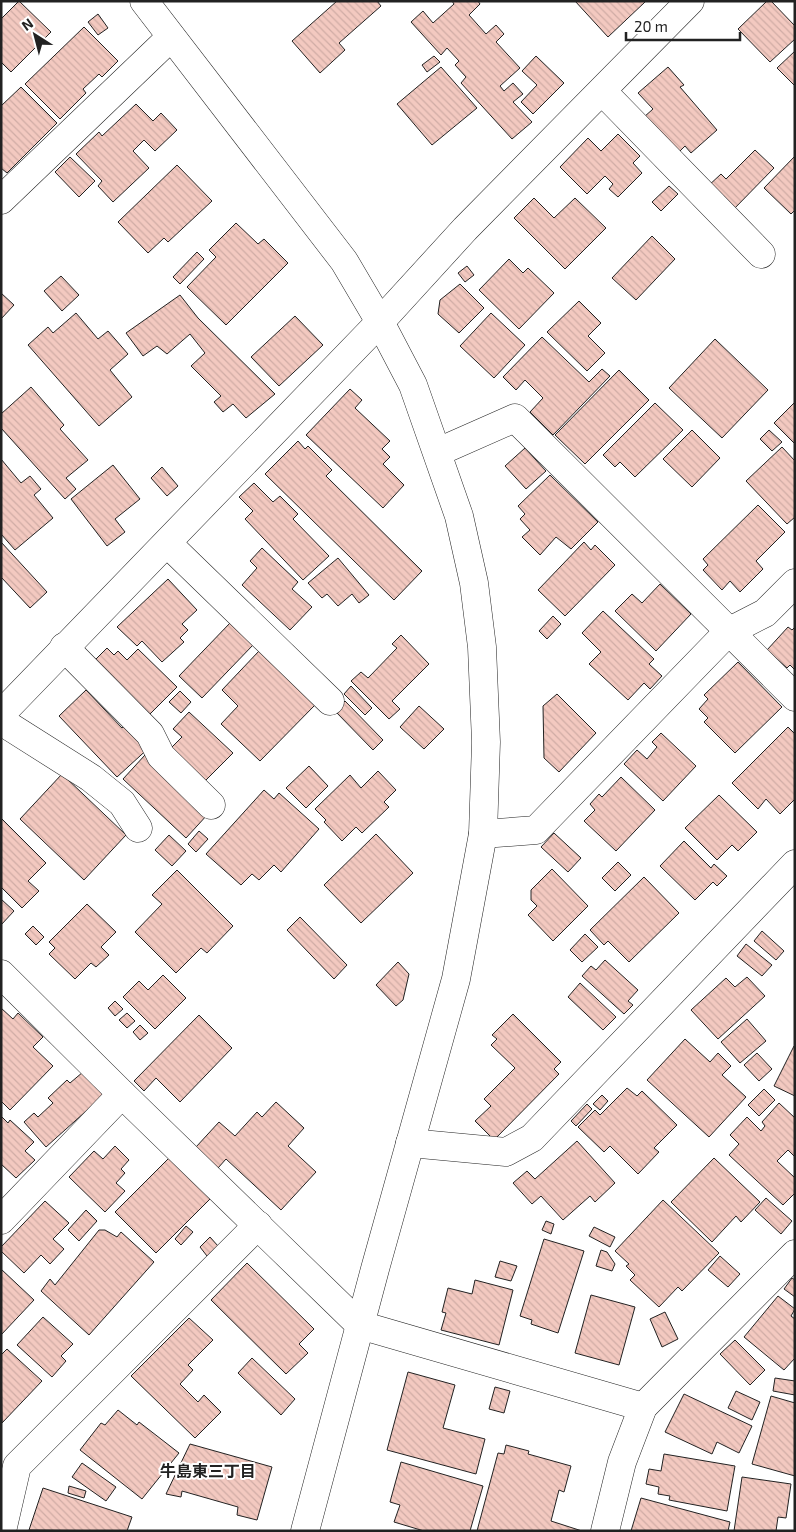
<svg xmlns="http://www.w3.org/2000/svg" width="796" height="1532" font-family="'Exo 2','Noto Sans JP',sans-serif">
<style>
.building{fill:url(#building-back-hatch);stroke:#222}
.lines{fill:none;stroke-linecap:round;stroke-linejoin:round}
.minor-casing{stroke:#222;stroke-width:29}
.tertiary-casing{stroke:#222;stroke-width:29}
.minor{stroke:#fff;stroke-width:28}
.tertiary{stroke:#fff;stroke-width:28}
.labels{text-anchor:middle;stroke-width:4;stroke-linejoin:round;paint-order:stroke}
.neighbourhood-label{font-size:16px;font-weight:bold;fill:#222;stroke:#fff}
</style>
<defs>
<pattern id="building-back-hatch" width="6" height="6" patternUnits="userSpaceOnUse" patternTransform="scale(1.25)"><rect width="6" height="6" fill="#f3c9c0"/><path d="M-1 5l2 2M0 0l6 6M5-1l2 2" fill="none" stroke="#d0aca5"/></pattern>
</defs>
<rect width="100%" height="100%" fill="#fff"/>
<!-- building -->
<g class="building">
<polygon points="19,1 51,32 11,72 1,62 1,19"/>
<polygon points="337,1 377,1 381,6 339,43 345,50 320,73 292,41"/>
<polygon points="452,1 478,1 480,4 469,15 486,34 496,25 504,34 496,42 520,68 500,86 504,91 513,83 523,94 513,102 532,122 512,139 461,83 466,77 455,65 459,61 447,48 441,55 411,22 423,11 433,23 454,4"/>
<polygon points="575,1 644,1 645,2 608,37"/>
<polygon points="767,1 771,1 795,26 795,39 770,62 738,29"/>
<polygon points="98,14 108,28 98,35 88,22"/>
<polygon points="84,27 118,61 102,77 99,74 83,89 86,93 60,119 25,84"/>
<polygon points="795,51 795,86 777,68"/>
<polygon points="434,56 440,62 427,72 422,65"/>
<polygon points="536,56 564,83 533,114 521,102 537,85 522,71"/>
<polygon points="441,67 477,108 432,145 397,104"/>
<polygon points="668,67 684,85 680,87 717,130 691,153 685,146 676,155 644,117 653,109 638,93"/>
<polygon points="21,87 57,123 7,173 1,168 1,106"/>
<polygon points="136,104 153,121 161,113 177,130 155,151 144,140 133,151 149,168 113,202 98,186 102,181 76,154 99,132 102,136"/>
<polygon points="618,134 640,156 633,163 642,173 618,197 609,189 613,184 605,176 587,194 560,167 588,138 601,151"/>
<polygon points="755,150 774,168 732,211 707,187 721,174 726,179"/>
<polygon points="795,156 795,210 791,214 764,188"/>
<polygon points="70,157 95,181 79,197 55,172"/>
<polygon points="177,165 212,201 168,242 164,238 148,253 118,222"/>
<polygon points="669,186 678,194 661,211 652,202"/>
<polygon points="534,198 554,218 575,198 606,228 565,269 514,218"/>
<polygon points="236,223 258,244 264,239 288,263 226,325 187,287 216,257 209,250"/>
<polygon points="652,236 675,259 636,300 612,278"/>
<polygon points="197,252 204,259 180,284 173,277"/>
<polygon points="509,259 523,273 528,268 554,293 519,329 479,290"/>
<polygon points="467,266 474,275 465,282 458,273"/>
<polygon points="61,276 79,295 62,311 44,291"/>
<polygon points="460,284 484,308 459,333 438,314 440,300"/>
<polygon points="1,293 14,305 1,319"/>
<polygon points="180,295 198,318 275,394 246,418 233,404 223,412 214,402 221,396 191,366 205,353 190,334 167,354 157,346 143,356 126,333"/>
<polygon points="579,301 601,323 588,336 605,353 587,371 547,332"/>
<polygon points="76,313 98,339 108,331 128,354 110,370 132,397 99,426 28,345 48,327 53,333"/>
<polygon points="491,313 525,345 494,378 460,346"/>
<polygon points="295,316 323,345 279,386 251,357"/>
<polygon points="542,337 589,382 602,369 610,376 553,435 530,412 543,398 525,380 516,390 503,377"/>
<polygon points="715,339 768,390 722,438 669,388"/>
<polygon points="619,370 649,400 585,464 555,435"/>
<polygon points="31,387 64,425 60,429 88,460 66,478 76,489 65,499 1,428 1,414"/>
<polygon points="350,389 362,400 355,408 390,441 382,449 390,457 383,464 404,485 383,508 306,435"/>
<polygon points="795,402 795,444 774,423"/>
<polygon points="655,403 683,430 635,477 620,462 615,467 603,455"/>
<polygon points="692,430 720,458 692,487 663,459"/>
<polygon points="769,430 782,442 772,451 760,439"/>
<polygon points="298,441 305,449 308,446 332,470 326,476 422,571 394,600 265,474"/>
<polygon points="782,447 795,461 795,517 787,524 746,481"/>
<polygon points="525,448 546,471 526,489 505,466"/>
<polygon points="1,459 21,483 30,476 41,489 34,495 53,518 15,550 1,534"/>
<polygon points="113,465 140,499 115,519 125,532 107,546 71,499"/>
<polygon points="162,467 178,486 167,496 151,478"/>
<polygon points="550,475 598,522 571,549 556,537 540,555 522,537 530,530 520,519 525,514 518,506"/>
<polygon points="254,483 273,502 280,496 298,514 293,519 329,556 303,580 245,519 253,511 239,497"/>
<polygon points="758,505 785,532 756,561 763,569 740,592 730,581 722,590 703,570 708,565 703,559"/>
<polygon points="1,542 47,592 30,608 1,577"/>
<polygon points="584,542 591,550 595,545 615,565 565,616 538,590"/>
<polygon points="262,548 298,582 292,589 312,607 290,630 242,585 257,568 250,561"/>
<polygon points="338,558 369,595 359,603 352,594 338,606 327,594 322,598 308,583"/>
<polygon points="168,579 197,610 182,624 188,630 180,638 184,642 162,662 142,641 137,646 117,627"/>
<polygon points="660,584 691,614 656,651 615,611 632,594 642,603"/>
<polygon points="603,611 654,659 649,664 662,676 650,689 644,683 628,700 589,664 601,652 582,633"/>
<polygon points="553,616 561,624 547,639 539,631"/>
<polygon points="230,623 253,645 202,698 179,676"/>
<polygon points="788,627 792,630 795,627 795,670 790,665 787,668 767,650"/>
<polygon points="401,635 429,664 392,701 400,709 389,719 351,681 361,672 368,678 397,648 392,644"/>
<polygon points="107,648 114,655 118,651 127,660 138,649 177,687 148,716 93,662"/>
<polygon points="259,651 315,705 260,761 221,724 238,706 222,690"/>
<polygon points="738,662 782,707 735,753 704,722 708,718 699,709 708,699 704,695"/>
<polygon points="351,686 372,708 365,715 344,694"/>
<polygon points="86,690 122,728 129,722 152,745 117,777 59,716"/>
<polygon points="180,691 191,702 181,713 169,702"/>
<polygon points="557,694 596,733 559,772 544,758 543,706"/>
<polygon points="345,701 383,740 373,750 335,711"/>
<polygon points="419,706 444,729 424,749 400,727"/>
<polygon points="189,712 233,753 205,781 171,748 182,737 173,729"/>
<polygon points="788,727 795,734 795,799 780,814 766,799 758,809 732,783"/>
<polygon points="661,733 696,766 663,801 624,764 637,750 647,759 657,747 652,742"/>
<polygon points="145,755 208,814 186,838 123,779"/>
<polygon points="309,766 328,786 306,808 286,788"/>
<polygon points="378,771 396,790 384,802 389,807 362,833 356,827 342,841 324,822 326,820 315,809 350,775 361,788"/>
<polygon points="62,774 126,835 84,880 20,819"/>
<polygon points="621,777 655,810 616,851 584,821 595,810 590,804 599,794 602,797"/>
<polygon points="264,790 274,799 279,793 319,829 281,872 274,865 259,880 252,874 241,885 206,854"/>
<polygon points="719,795 757,832 738,851 732,845 717,860 685,828"/>
<polygon points="1,818 46,863 28,881 39,891 22,908 1,887"/>
<polygon points="199,831 208,839 196,852 188,844"/>
<polygon points="554,833 581,858 568,872 541,847"/>
<polygon points="376,834 413,873 361,923 324,885"/>
<polygon points="169,835 186,851 172,866 155,850"/>
<polygon points="684,841 711,868 714,864 727,876 717,886 713,882 695,900 660,866"/>
<polygon points="618,862 631,875 615,891 602,878"/>
<polygon points="552,869 588,906 553,941 528,915 537,906 531,900 531,890"/>
<polygon points="177,870 233,926 207,953 201,948 176,973 135,932 162,904 152,895"/>
<polygon points="644,877 679,913 629,962 608,941 604,945 590,930"/>
<polygon points="1,899 14,911 1,925"/>
<polygon points="87,904 116,932 101,947 109,955 96,967 91,963 75,979 49,954 55,948 49,942"/>
<polygon points="300,917 347,965 334,979 287,930"/>
<polygon points="33,926 44,937 36,945 25,934"/>
<polygon points="762,931 784,951 776,960 754,941"/>
<polygon points="585,934 598,947 582,962 570,950"/>
<polygon points="746,944 772,965 762,976 737,956"/>
<polygon points="605,960 638,990 628,1001 633,1005 624,1014 582,976 591,966 596,970"/>
<polygon points="398,962 409,974 403,1000 396,1006 376,985"/>
<polygon points="163,975 186,998 155,1029 123,997 139,981 148,990"/>
<polygon points="747,977 765,996 718,1039 691,1010 726,978 735,987"/>
<polygon points="580,983 616,1017 603,1030 568,997"/>
<polygon points="115,1001 123,1009 115,1016 108,1008"/>
<polygon points="1,1008 13,1019 18,1013 43,1037 33,1047 53,1066 10,1110 1,1101"/>
<polygon points="127,1013 135,1021 127,1028 119,1020"/>
<polygon points="513,1014 561,1062 554,1069 559,1074 494,1140 475,1121 491,1106 484,1099 515,1068 491,1045 497,1039 492,1035"/>
<polygon points="199,1015 232,1048 180,1102 156,1078 144,1091 134,1081"/>
<polygon points="747,1019 766,1041 740,1063 721,1042"/>
<polygon points="140,1025 148,1033 140,1040 133,1032"/>
<polygon points="685,1039 710,1062 718,1053 731,1066 722,1075 746,1097 709,1137 647,1080"/>
<polygon points="794,1046 795,1046 795,1096 774,1086"/>
<polygon points="757,1053 772,1069 759,1081 744,1065"/>
<polygon points="83,1072 104,1095 46,1147 24,1122 34,1113 38,1117 53,1103 48,1098 67,1080 70,1083"/>
<polygon points="627,1088 637,1096 642,1091 677,1125 654,1148 659,1152 638,1174 610,1146 604,1152 578,1127 595,1110 600,1115"/>
<polygon points="764,1089 775,1100 759,1116 748,1105"/>
<polygon points="602,1095 608,1101 600,1110 593,1104"/>
<polygon points="276,1102 304,1128 288,1146 316,1172 281,1210 226,1159 218,1168 196,1147 219,1122 235,1136 257,1112 262,1117"/>
<polygon points="779,1103 795,1118 795,1157 788,1150 777,1161 795,1178 795,1193 783,1205 729,1155 739,1144 730,1135 747,1117 761,1131 765,1126 762,1122"/>
<polygon points="587,1104 592,1109 576,1126 571,1121"/>
<polygon points="1,1116 8,1123 10,1120 34,1142 25,1151 35,1160 16,1178 1,1164"/>
<polygon points="577,1141 615,1183 595,1202 590,1196 563,1220 541,1196 532,1204 513,1183 527,1171 535,1179"/>
<polygon points="115,1146 129,1160 121,1169 125,1173 116,1183 125,1191 105,1212 69,1177 94,1151 103,1159"/>
<polygon points="169,1158 210,1199 156,1253 115,1212"/>
<polygon points="714,1158 760,1202 741,1222 736,1216 712,1242 671,1202"/>
<polygon points="766,1198 792,1221 781,1234 755,1210"/>
<polygon points="663,1200 719,1253 682,1291 678,1287 659,1307 630,1280 635,1275 626,1266 629,1264 615,1251"/>
<polygon points="45,1201 69,1223 53,1239 64,1249 50,1264 41,1255 24,1273 1,1251 1,1247"/>
<polygon points="86,1210 97,1221 79,1241 68,1230"/>
<polygon points="546,1221 554,1224 551,1234 542,1230"/>
<polygon points="186,1226 193,1232 181,1245 175,1239"/>
<polygon points="594,1227 615,1237 610,1247 589,1236"/>
<polygon points="99,1230 105,1230 117,1237 121,1232 154,1262 89,1335 41,1291 50,1279 55,1285"/>
<polygon points="210,1237 218,1246 207,1256 200,1247"/>
<polygon points="544,1239 584,1251 558,1333 531,1324 532,1320 520,1316"/>
<polygon points="601,1250 607,1252 615,1264 612,1271 596,1266"/>
<polygon points="720,1256 740,1274 728,1287 708,1270"/>
<polygon points="500,1261 517,1266 511,1281 495,1277"/>
<polygon points="247,1263 314,1329 299,1344 308,1353 286,1374 211,1300"/>
<polygon points="1,1269 34,1300 1,1335"/>
<polygon points="792,1278 795,1280 795,1297 784,1289"/>
<polygon points="475,1280 513,1290 499,1345 441,1330 446,1313 442,1312 448,1288 472,1294"/>
<polygon points="591,1295 635,1307 619,1365 575,1353"/>
<polygon points="778,1296 795,1309 791,1316 795,1319 795,1358 784,1370 744,1337"/>
<polygon points="665,1312 678,1339 662,1347 650,1319"/>
<polygon points="43,1317 73,1344 61,1356 66,1361 52,1377 17,1345"/>
<polygon points="189,1318 213,1340 188,1365 193,1370 180,1384 198,1402 204,1395 221,1412 195,1438 131,1376"/>
<polygon points="735,1340 765,1370 750,1385 720,1354"/>
<polygon points="7,1349 42,1381 2,1423 1,1355"/>
<polygon points="252,1358 295,1399 281,1415 238,1373"/>
<polygon points="408,1372 455,1385 443,1428 485,1439 476,1474 387,1450"/>
<polygon points="775,1378 795,1381 795,1395 773,1391"/>
<polygon points="495,1387 510,1391 504,1413 489,1409"/>
<polygon points="736,1391 760,1402 752,1420 728,1408"/>
<polygon points="684,1394 752,1426 739,1453 717,1442 712,1454 665,1432"/>
<polygon points="771,1396 795,1403 795,1476 752,1464"/>
<polygon points="118,1410 137,1425 139,1422 179,1453 142,1499 80,1450 101,1423 105,1425"/>
<polygon points="190,1444 272,1467 257,1520 237,1515 238,1507 182,1491 181,1497 166,1494"/>
<polygon points="506,1445 529,1451 528,1454 571,1466 564,1492 559,1490 551,1521 582,1531 477,1531 498,1453 504,1454"/>
<polygon points="664,1454 735,1466 727,1511 669,1500 670,1496 658,1494 659,1487 646,1484 649,1469 661,1471"/>
<polygon points="401,1462 483,1486 470,1531 424,1531 394,1522 400,1505 390,1502"/>
<polygon points="82,1463 116,1487 106,1501 72,1477"/>
<polygon points="742,1477 791,1484 786,1518 778,1517 776,1531 734,1531"/>
<polygon points="69,1486 86,1491 84,1498 68,1493"/>
<polygon points="43,1488 132,1517 127,1531 29,1530"/>
<polygon points="641,1498 730,1522 728,1531 631,1531"/>
</g>
<g class="lines">
<defs>
<g id="minor">
<polyline points="603,92 761,254"/>
<polyline points="1,200 171,37"/>
<polyline points="438,452 515,418 795,697"/>
<polyline points="168,544 330,701"/>
<polyline points="64,647 150,734 161,756 211,805"/>
<polyline points="1,714 380,322"/>
<polyline points="1,721 91,778 122,803 138,828"/>
<polyline points="483,834 536,830 728,632 765,613 795,583"/>
<polyline points="1,974 122,1094 360,1325 643,1407"/>
<polyline points="410,1143 506,1152 532,1138 795,864"/>
<polyline points="1,1220 122,1094"/>
<polyline points="2,1531 17,1466 258,1225"/>
<polyline points="605,1531 622,1462 643,1407 795,1254"/>
</g>
<g id="tertiary">
<polyline points="144,1 344,261 380,322 413,385 459,516 474,583 482,647 486,742 483,834 456,979 375,1269 305,1531"/>
<polyline points="380,322 465,229 690,1"/>
</g>
</defs>
<!-- minor casing -->
<use href="#minor" class="minor-casing"/>
<!-- tertiary casing -->
<use href="#tertiary" class="tertiary-casing"/>
<!-- minor -->
<use href="#minor" class="minor"/>
<!-- tertiary -->
<use href="#tertiary" class="tertiary"/>
</g>
<g class="labels">
<!-- neighbourhood labels -->
<g class="neighbourhood-label">
<text x="208" y="1477">牛島東三丁目</text>
</g>
</g>
<!-- border -->
<rect width="796" height="1532" fill="none" stroke="#222222" stroke-width="5"/>
<!-- north arrow -->
<g transform="translate(35 35) rotate(324)" stroke="#ffffff" stroke-width="4" paint-order="stroke">
<path d="M0-4L9 19L0 12L-9 19Z" fill="#222222"/>
<text y="-8" font-size="14" font-weight="bold" text-anchor="middle" fill="#222222">N</text>
</g>
<!-- scale -->
<path d="M626 32v8h114v-8" fill="none" stroke="#222222" stroke-width="2.5"/>
<text x="634" y="32" font-size="15" fill="#222222" stroke="#ffffff" stroke-width="4" paint-order="stroke">20 m</text>
</svg>
